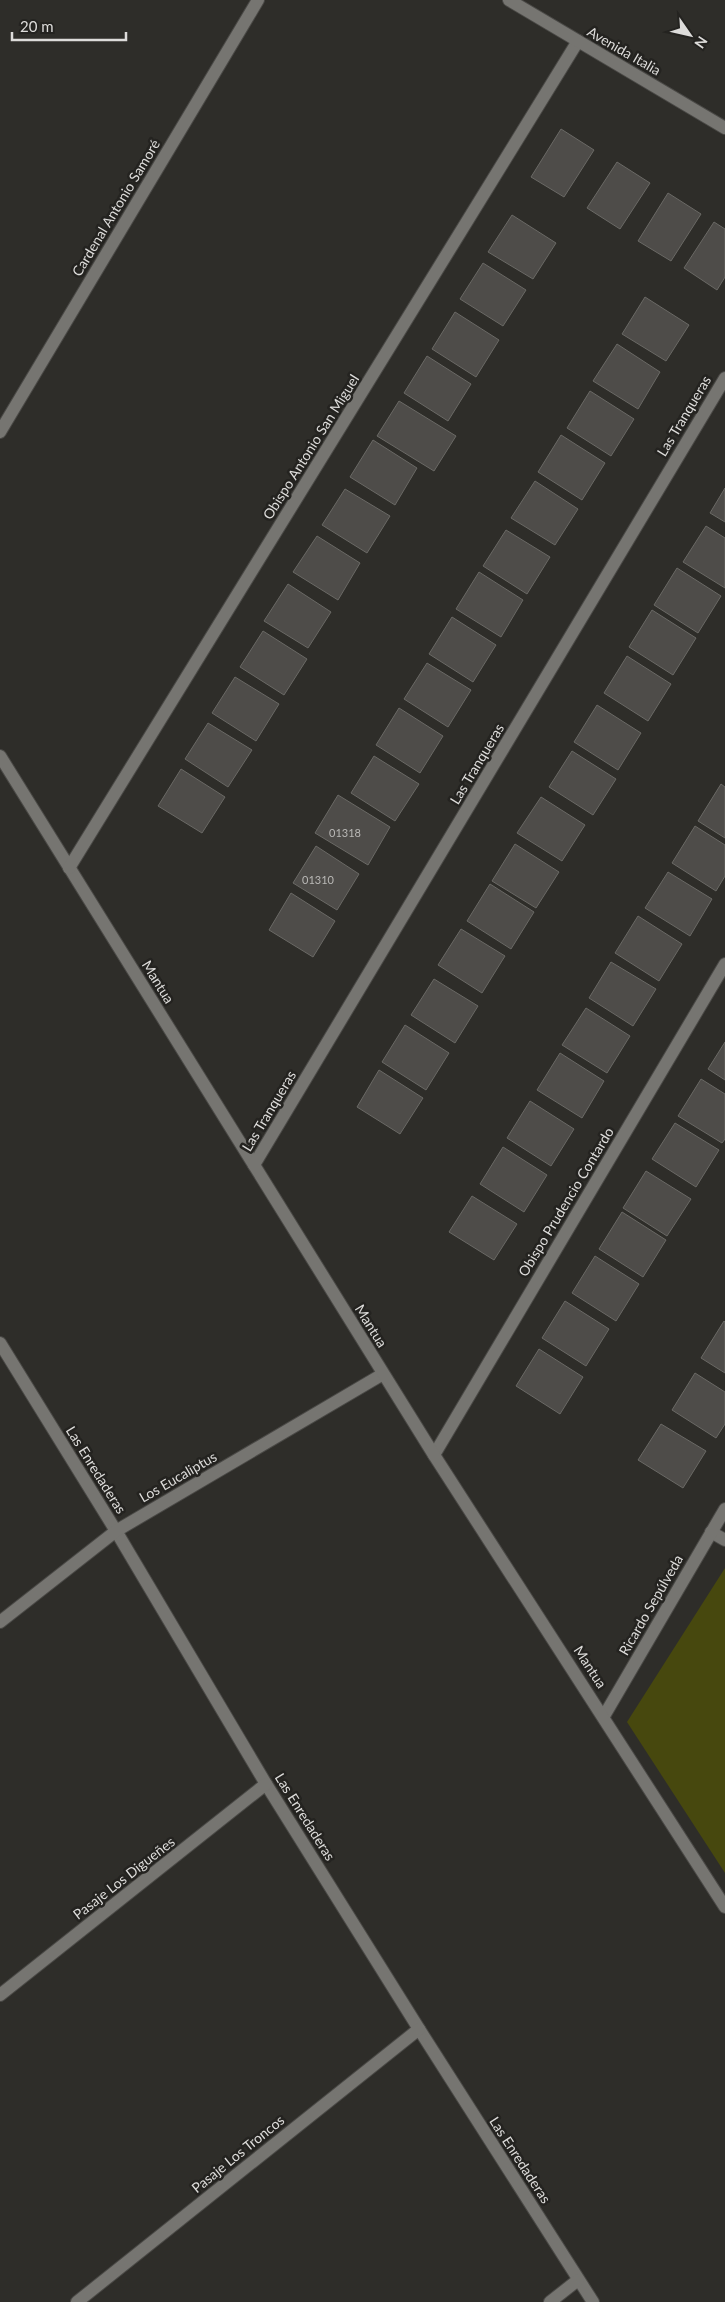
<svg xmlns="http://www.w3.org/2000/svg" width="725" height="2302" font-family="Lato,sans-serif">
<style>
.green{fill:#47480e}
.building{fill:#4e4c49;stroke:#6a6965}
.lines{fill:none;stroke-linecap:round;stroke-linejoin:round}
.minor-casing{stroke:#4a4946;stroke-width:14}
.tertiary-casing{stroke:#4a4946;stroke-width:14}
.minor{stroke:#767571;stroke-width:12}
.tertiary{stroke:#767571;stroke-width:12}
.labels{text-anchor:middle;stroke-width:5;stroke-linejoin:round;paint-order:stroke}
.number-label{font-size:11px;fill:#b9b8b6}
.street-label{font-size:14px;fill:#dddcda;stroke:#242320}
</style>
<rect width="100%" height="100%" fill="#2e2d29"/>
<!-- green -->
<polygon class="green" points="725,1568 725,1873 627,1722"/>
<!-- building -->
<g class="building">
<polygon points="561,129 594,150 564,197 531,177"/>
<polygon points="617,162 650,183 620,229 587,208"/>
<polygon points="668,193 701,214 671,261 638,241"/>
<polygon points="512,215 556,243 533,279 488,252"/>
<polygon points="714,222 725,229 725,277 717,290 684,268"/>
<polygon points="483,263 526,290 503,326 460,299"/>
<polygon points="645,297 689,325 666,361 622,334"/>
<polygon points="455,312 499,340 476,377 432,349"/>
<polygon points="617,344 660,372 638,409 593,381"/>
<polygon points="427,356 471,384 448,421 404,393"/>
<polygon points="590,391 634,419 611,456 567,428"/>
<polygon points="399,401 456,436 434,471 377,436"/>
<polygon points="561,435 605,463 582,500 538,472"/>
<polygon points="373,440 417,468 395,505 350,477"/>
<polygon points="535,481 578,509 555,545 511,518"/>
<polygon points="725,488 725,522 710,513"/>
<polygon points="345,489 390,516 367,553 322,525"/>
<polygon points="706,526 725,538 725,588 683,562"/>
<polygon points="506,530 550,557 527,594 483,566"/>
<polygon points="317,536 360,563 338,600 293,572"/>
<polygon points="677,568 721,596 698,633 654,605"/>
<polygon points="479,572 523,600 501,637 456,609"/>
<polygon points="288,584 331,612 308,648 264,621"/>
<polygon points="652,610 696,638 673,675 629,647"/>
<polygon points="452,617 496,645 473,682 429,654"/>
<polygon points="263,631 307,659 284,695 240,667"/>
<polygon points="627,656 671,684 648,721 604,693"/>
<polygon points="427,663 471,690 448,727 404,699"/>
<polygon points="235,677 279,704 256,741 212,713"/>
<polygon points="597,705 641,733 618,770 574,742"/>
<polygon points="399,708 443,736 420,773 376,745"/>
<polygon points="208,723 252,750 228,787 185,759"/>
<polygon points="572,751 616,779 593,815 549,787"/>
<polygon points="374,756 419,784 395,821 351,793"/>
<polygon points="181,769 225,797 202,833 158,806"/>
<polygon points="721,784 725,787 725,838 698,821"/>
<polygon points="338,795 390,827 368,865 315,833"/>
<polygon points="541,797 585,825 562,861 517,833"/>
<polygon points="695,826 725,845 725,876 716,891 672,863"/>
<polygon points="515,844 559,872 536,908 492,881"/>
<polygon points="316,846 359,874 337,910 293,883"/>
<polygon points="668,872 712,899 690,936 645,908"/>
<polygon points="490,884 534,912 511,949 467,921"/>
<polygon points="291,893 335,921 313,957 269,930"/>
<polygon points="638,916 682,944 659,981 615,953"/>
<polygon points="461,929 505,956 482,993 438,965"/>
<polygon points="611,962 656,989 633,1026 589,998"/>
<polygon points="434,979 478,1006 455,1043 411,1015"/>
<polygon points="586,1008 630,1036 607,1073 562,1045"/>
<polygon points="405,1025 449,1053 426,1090 382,1062"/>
<polygon points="725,1042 725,1080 708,1069"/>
<polygon points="560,1053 604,1081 582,1118 537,1090"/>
<polygon points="379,1070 423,1098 400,1134 357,1107"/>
<polygon points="701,1079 725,1094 725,1139 722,1143 678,1116"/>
<polygon points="530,1101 574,1129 551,1166 507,1138"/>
<polygon points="675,1123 719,1150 696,1187 652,1159"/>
<polygon points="503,1147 547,1175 524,1212 480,1184"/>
<polygon points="646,1171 691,1199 667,1236 623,1208"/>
<polygon points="472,1196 517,1224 494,1260 449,1232"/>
<polygon points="622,1212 666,1240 643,1277 599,1249"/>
<polygon points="595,1256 639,1284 616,1321 572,1293"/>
<polygon points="565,1301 609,1329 586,1366 542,1338"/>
<polygon points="724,1321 725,1322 725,1373 701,1358"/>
<polygon points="539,1349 583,1377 560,1414 516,1386"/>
<polygon points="695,1373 725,1392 725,1424 716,1438 672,1410"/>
<polygon points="661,1424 706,1451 683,1488 638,1460"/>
</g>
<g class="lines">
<defs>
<g id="minor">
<polyline points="0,432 258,0"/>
<polyline points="0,756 254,1165"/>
<polyline points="69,868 578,41"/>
<polyline points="0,1343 116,1531 266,1784 419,2029 593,2302"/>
<polyline points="434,1455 725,964"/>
<polyline points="711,1532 725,1540"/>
<polyline points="0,1622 116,1531 383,1374"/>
<polyline points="604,1716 725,1509"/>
<polyline points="0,1995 266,1784"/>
<polyline points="77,2302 419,2029"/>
<polyline points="550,2302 578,2280"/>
</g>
<g id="tertiary">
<polyline points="509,0 725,128"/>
<polyline points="725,378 254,1165 434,1455 725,1907"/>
</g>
</defs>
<!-- minor casing -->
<use href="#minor" class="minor-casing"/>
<!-- tertiary casing -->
<use href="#tertiary" class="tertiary-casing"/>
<!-- minor -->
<use href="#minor" class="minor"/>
<!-- tertiary -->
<use href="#tertiary" class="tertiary"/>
</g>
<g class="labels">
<!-- number labels -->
<g class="number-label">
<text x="345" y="837">01318</text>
<text x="318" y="884">01310</text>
</g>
<!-- street labels -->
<g class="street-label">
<text transform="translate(624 51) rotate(30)" y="5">Avenida Italia</text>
<text transform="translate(116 208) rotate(-59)" y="5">Cardenal Antonio Samoré</text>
<text transform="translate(684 416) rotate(-59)" y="5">Las Tranqueras</text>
<text transform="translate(311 447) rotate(-58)" y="5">Obispo Antonio San Miguel</text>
<text transform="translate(477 764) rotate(-59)" y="5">Las Tranqueras</text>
<text transform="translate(158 982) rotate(58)" y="5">Mantua</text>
<text transform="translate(269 1111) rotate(-59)" y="5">Las Tranqueras</text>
<text transform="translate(566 1202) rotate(-59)" y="5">Obispo Prudencio Contardo</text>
<text transform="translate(371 1326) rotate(58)" y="5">Mantua</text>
<text transform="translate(96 1470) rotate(58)" y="5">Las Enredaderas</text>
<text transform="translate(178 1477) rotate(-30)" y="5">Los Eucaliptus</text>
<text transform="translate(651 1605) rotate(-60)" y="5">Ricardo Sepúlveda</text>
<text transform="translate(590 1667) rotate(57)" y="5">Mantua</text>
<text transform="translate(305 1817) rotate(58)" y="5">Las Enredaderas</text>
<text transform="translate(124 1878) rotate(-38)" y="5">Pasaje Los Digueñes</text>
<text transform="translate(238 2154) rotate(-39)" y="5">Pasaje Los Troncos</text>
<text transform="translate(520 2160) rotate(57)" y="5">Las Enredaderas</text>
</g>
</g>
<!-- north arrow -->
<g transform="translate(690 35) rotate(124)" stroke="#242320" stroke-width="4" paint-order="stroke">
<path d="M0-4L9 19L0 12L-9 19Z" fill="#dddcda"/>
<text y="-8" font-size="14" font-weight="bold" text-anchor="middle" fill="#dddcda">N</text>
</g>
<!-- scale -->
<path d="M12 32v8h114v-8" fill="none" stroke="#dddcda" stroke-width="2.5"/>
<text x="20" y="32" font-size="15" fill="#dddcda" stroke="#242320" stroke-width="4" paint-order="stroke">20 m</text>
</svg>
